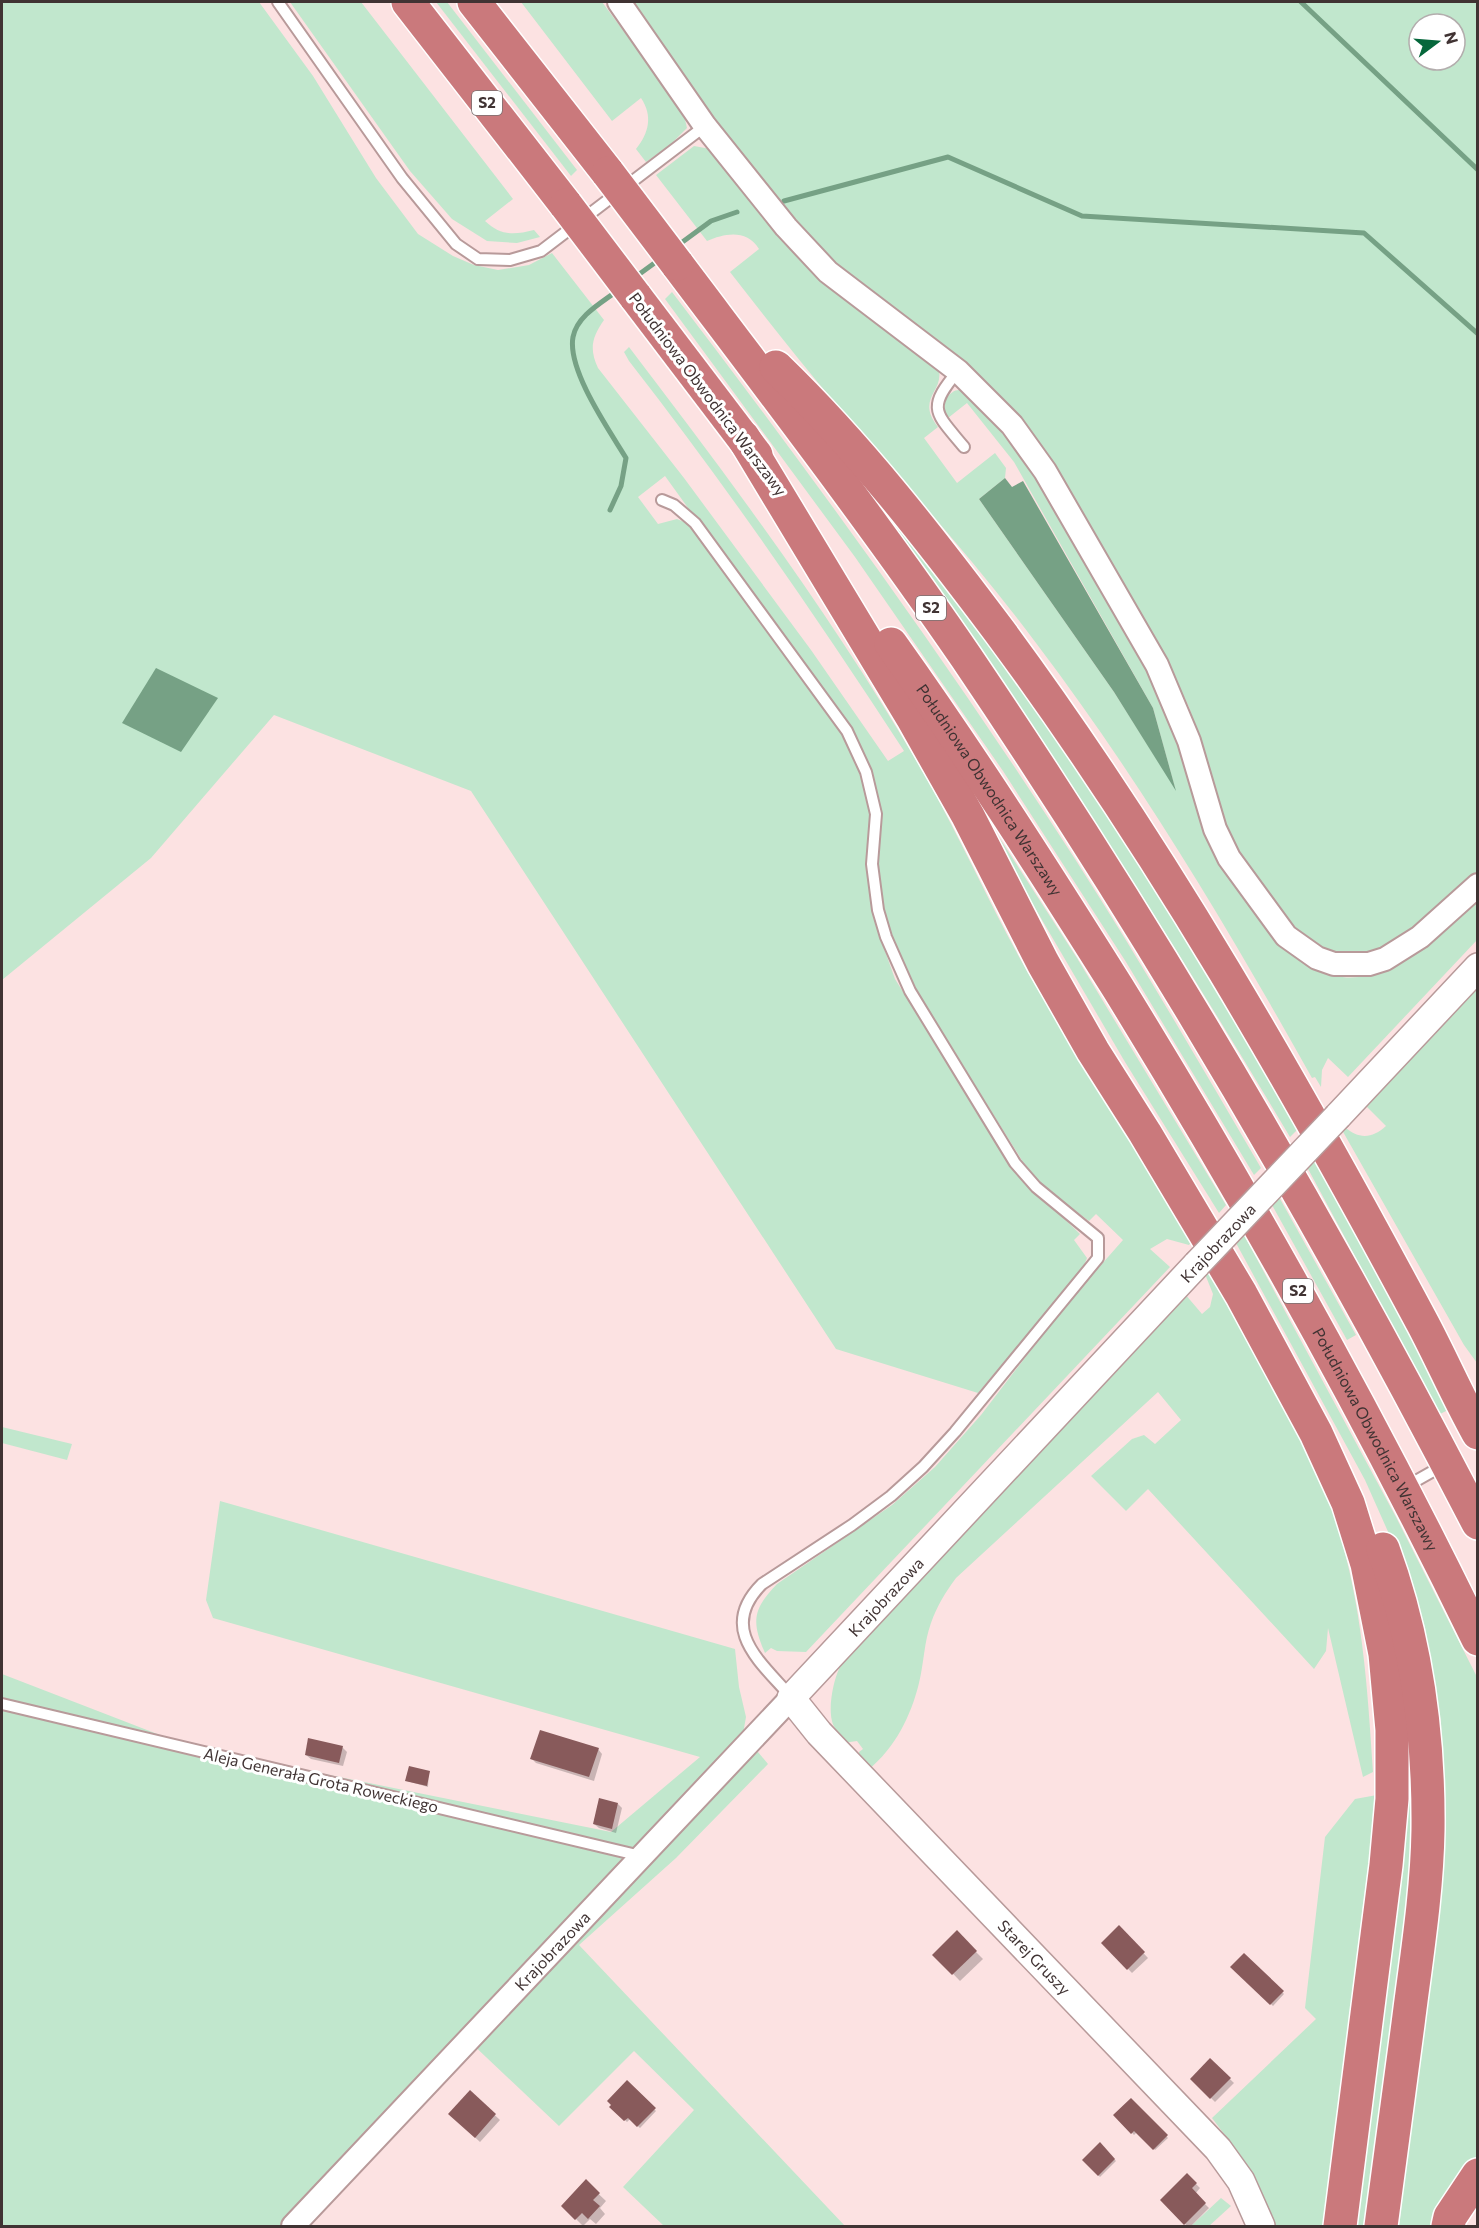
<svg xmlns="http://www.w3.org/2000/svg" width="1479" height="2228" font-family="Commissioner,sans-serif">
<style>
.green{fill:#c1e7cd;fill-rule:evenodd}
.water{fill:#76a185}
.shadow{fill:#0003}
.lines{fill:none;stroke-linecap:round;stroke-linejoin:round}
.stream{stroke:#76a185;stroke-width:5}
.building{fill:#885a5b}
.service-casing{stroke:#b89a9a;stroke-width:14}
.minor-casing{stroke:#b89a9a;stroke-width:26}
.tertiary-casing{stroke:#b89a9a;stroke-width:30}
.motorway-casing{stroke:#fff;stroke-width:36}
.service{stroke:#fff;stroke-width:10}
.minor{stroke:#fff;stroke-width:22}
.tertiary{stroke:#fff;stroke-width:27}
.motorway{stroke:#ca797c;stroke-width:33}
.tertiary-bridge-casing{stroke:#b89a9a;stroke-width:30;stroke-linecap:butt}
.motorway-bridge-casing{stroke:#fff;stroke-width:36;stroke-linecap:butt}
.tertiary-bridge{stroke:#fff;stroke-width:27}
.motorway-bridge{stroke:#ca797c;stroke-width:33}
.labels{text-anchor:middle;stroke-width:6;stroke-linejoin:round;paint-order:stroke}
.shield{fill:#fff;stroke:#797070;stroke-width:1.5}
.shield-label{font-size:15px;font-weight:bold;fill:#403333}
.street-label{font-size:16px;fill:#403333;stroke:#fff}
</style>
<rect width="100%" height="100%" fill="#fce2e2"/>
<!-- green -->
<g class="green">
<path d="M2 2H259L313 76 376 178 418 234 453 256 474 265 498 270 529 265 552 253 604 320C592 337 589 349 598 368L684 478 811 650 888 761 904 751C816 616 728 488 629 361L624 352 629 347C735 486 841 628 928 781 964 845 994 914 1031 978 1083 1067 1140 1153 1192 1241L1189 1245 1167 1239 1150 1249 1170 1267 806 1652 777 1651 771 1648 765 1653C751 1621 753 1609 777 1584L892 1505 935 1467 981 1415 1064 1307 1123 1240 1096 1214 1089 1221 1045 1188 1023 1162 905 974 882 908 877 865 880 824 878 799 862 749 665 476 638 497 658 524 677 519 691 525 842 730 861 772 868 802 871 829 866 857 870 893 880 937 895 979 1014 1170 1080 1234 1074 1240 1087 1258 1083 1268 978 1393 836 1349 471 791 274 715 151 858 2 980Z"/>
<path d="M290 2H361L513 199 485 221C501 236 514 235 534 230L540 237 517 243 487 241 452 219 410 171Z"/>
<polygon points="436,2 447,2 577,170 571,176"/>
<path d="M521 2H602L683 111 687 128 670 145 646 162 636 149C649 133 653 116 641 98L612 121Z"/>
<path d="M629 2H1477V874L1427 922 1373 953 1338 955 1320 949 1301 936 1281 914 1233 841 1220 814 1210 771 1189 707 1153 636 1053 470 842 276 739 157ZM1419 24H1455V60H1419Z"/>
<path d="M694 146 716 150C736 178 755 208 778 235 824 289 884 328 939 371 943 392 916 399 938 427L924 438 957 483 995 453 1006 468 1005 478 979 499 1114 692 1175 788 1153 708 1014 462 967 403 948 418 944 409 945 399C953 390 958 387 969 393L1020 451 1130 634 1280 944C1360 1019 1417 953 1477 895V940L1348 1077 1328 1058 1322 1070 1321 1087 1315 1077 1312 1078C1228 928 1140 780 1036 643 974 560 904 483 837 405 800 362 765 317 730 272L759 249C747 229 725 233 707 241L656 175Z"/>
<path d="M672 292C813 476 949 664 1075 859 1140 960 1200 1064 1261 1168L1254 1175 1126 962 1003 771 855 557 665 299Z"/>
<path d="M882 500C1039 697 1173 910 1297 1130L1290 1137C1161 920 1025 709 879 503Z"/>
<polygon points="986,817 1077,958 1226,1205 1219,1213 1125,1062 983,819"/>
<path d="M1477 983V1363L1464 1345 1342 1130 1345 1127C1359 1140 1373 1138 1386 1126L1365 1105Z"/>
<polygon points="1315,1159 1450,1409 1440,1414 1307,1167"/>
<polygon points="1279,1197 1356,1335 1347,1340 1272,1205"/>
<path d="M1244 1235 1396 1517 1477 1677V2156C1455 2177 1441 2197 1431 2226H1399L1444 1836 1441 1723 1425 1628 1414 1590 1365 1480 1236 1243Z"/>
<path d="M1209 1270C1250 1344 1294 1417 1326 1495 1361 1582 1367 1679 1373 1772L1363 1777 1328 1628 1326 1651 1314 1669 1148 1489 1126 1511 1091 1476 1132 1439 1144 1435 1155 1444 1181 1420 1158 1392 956 1578C945 1593 937 1606 931 1623 924 1642 924 1663 919 1683 911 1716 895 1748 868 1770L859 1759V1752L863 1749 857 1741 843 1743 830 1731 835 1728C826 1715 833 1682 839 1669L835 1664 1185 1294 1202 1314 1210 1307 1213 1294 1205 1274Z"/>
<polygon points="2,1427 72,1444 67,1460 2,1443"/>
<polygon points="220,1501 735,1649 739,1687 746,1717 743,1734 768,1764 676,1858 579,1945 845,2226 664,2226 623,2187 694,2110 634,2051 559,2126 468,2040 293,2226 2,2226 2,1674 191,1747 611,1832 700,1757 213,1618 206,1600"/>
<polygon points="1411,1730 1413,1863 1369,2226 1352,2226 1405,1738"/>
<polygon points="1377,1795 1323,2226 1273,2226 1246,2163 1212,2118 1316,2019 1305,2008 1325,1837 1355,1799"/>
<polygon points="1221,2198 1231,2206 1209,2226 1191,2226"/>
</g>
<!-- water -->
<g class="water">
<polygon points="1005,478 1012,487 1023,481 1153,708 1176,791 1114,692 979,499"/>
<polygon points="156,668 218,698 181,752 122,723"/>
</g>
<!-- shadow -->
<g class="shadow">
<polygon points="342,1747 347,1752 343,1766 311,1759 306,1755"/>
<polygon points="598,1749 602,1754 594,1781 536,1763 532,1759"/>
<polygon points="429,1772 428,1787 407,1781"/>
<polygon points="618,1804 622,1808 616,1833 599,1828 594,1824"/>
<polygon points="1119,1927 1148,1958 1132,1973 1103,1943"/>
<polygon points="957,1933 983,1959 960,1981 935,1955"/>
<polygon points="1244,1955 1284,1994 1273,2006 1232,1967"/>
<polygon points="1210,2060 1234,2083 1215,2102 1192,2079"/>
<polygon points="627,2082 656,2111 640,2128 630,2119 627,2122 611,2107"/>
<polygon points="470,2092 500,2120 480,2142 450,2114"/>
<polygon points="1131,2100 1168,2138 1155,2150 1137,2132 1134,2135 1115,2115"/>
<polygon points="1100,2144 1116,2161 1100,2177 1084,2160"/>
<polygon points="1187,2175 1200,2188 1195,2194 1209,2208 1191,2226 1187,2226 1162,2200"/>
<polygon points="586,2182 606,2201 600,2208 605,2214 596,2224 590,2219 583,2226 563,2206"/>
</g>
<g class="lines">
<!-- stream -->
<g class="stream">
<polyline points="1301,2 1478,170"/>
<polyline points="784,201 948,157 1082,216 1364,233 1478,334"/>
<polyline points="677,246 711,221 737,212"/>
<polyline points="634,278 660,259"/>
<path d="M610 510 621 486 626 458C609 430 567 370 573 337 577 316 601 303 617 291"/>
</g>
</g>
<!-- building -->
<g class="building">
<polygon points="540,1730 599,1748 589,1777 530,1759"/>
<polygon points="308,1738 343,1746 339,1763 305,1755"/>
<polygon points="409,1766 430,1771 427,1786 405,1781"/>
<polygon points="599,1798 618,1803 612,1829 593,1824"/>
<polygon points="1119,1925 1145,1952 1127,1970 1101,1943"/>
<polygon points="957,1930 977,1951 952,1975 932,1955"/>
<polygon points="1244,1953 1284,1991 1270,2005 1230,1967"/>
<polygon points="1210,2058 1231,2078 1210,2099 1190,2079"/>
<polygon points="627,2080 656,2108 637,2127 628,2118 624,2121 609,2107 611,2105 607,2101"/>
<polygon points="470,2090 496,2114 475,2138 448,2114"/>
<polygon points="1131,2098 1168,2135 1153,2150 1134,2131 1131,2134 1113,2115"/>
<polygon points="1100,2142 1115,2159 1098,2176 1082,2160"/>
<polygon points="1187,2173 1197,2183 1192,2188 1206,2203 1184,2225 1160,2200"/>
<polygon points="586,2179 600,2193 593,2200 600,2206 588,2219 582,2213 575,2220 561,2206"/>
</g>
<g class="lines">
<defs>
<g id="service">
<polyline points="278,2 402,178 456,244 478,259 510,260 541,251 705,126"/>
<path d="M958 371C926 409 935 412 964 447"/>
<path d="M662 500 674 505 695 523 847 731 866 772 876 814 872 864 878 910 886 937 910 991 1015 1163 1036 1187 1098 1238V1258L955 1432 923 1467 891 1496 852 1525 762 1584C717 1629 761 1662 791 1697"/>
<polyline points="1405,1487 1444,1465"/>
<polyline points="2,1704 641,1856"/>
</g>
<g id="minor">
<polyline points="619,2 705,126 786,227 828,272 958,371 1012,425 1045,471 1157,665 1189,741 1215,829 1229,858 1286,936 1317,958 1334,964 1369,964 1385,959 1420,937 1478,885"/>
<path id="s1" d="M293 2226 791 1698"/>
</g>
<g id="tertiary">
<polyline points="1338,1116 1478,967"/>
<path id="s2" d="M1197 1264 791 1698 819 1733 1218 2149 1241 2181 1261 2226"/>
</g>
<g id="motorway">
<polyline points="408,2 566,205"/>
<polyline points="474,2 608,173"/>
<path d="M677 264C775 394 874 523 966 657 1154 935 1324 1225 1478 1523"/>
<polyline points="635,296 756,455"/>
<path d="M776 367C859 447 931 540 1000 632 1161 850 1295 1085 1423 1324 1442 1360 1458 1397 1478 1433"/>
<polyline points="743,437 912,717 968,816 1043,963 1093,1051 1145,1133 1241,1294 1316,1433 1348,1503 1367,1564 1385,1654 1392,1730 1392,1799 1386,1865 1340,2226"/>
<path id="s3" d="M891 644C971 756 1045 872 1118 988 1248 1199 1369 1415 1478 1639"/>
<path d="M1381 2226C1390 2159 1399 2091 1408 2024 1416 1960 1427 1894 1428 1830 1429 1735 1416 1639 1383 1549"/>
<polyline points="1448,2226 1450,2217 1478,2175"/>
</g>
</defs>
<!-- service casing -->
<use href="#service" class="service-casing"/>
<!-- minor casing -->
<use href="#minor" class="minor-casing"/>
<!-- tertiary casing -->
<use href="#tertiary" class="tertiary-casing"/>
<!-- motorway casing -->
<use href="#motorway" class="motorway-casing"/>
<!-- service -->
<use href="#service" class="service"/>
<!-- minor -->
<use href="#minor" class="minor"/>
<!-- tertiary -->
<use href="#tertiary" class="tertiary"/>
<!-- motorway -->
<use href="#motorway" class="motorway"/>
<defs>
<polyline id="tertiary-bridge" points="1197,1264 1338,1116"/>
<g id="motorway-bridge">
<polyline points="608,173 677,264"/>
<polyline points="566,205 635,296"/>
</g>
</defs>
<!-- tertiary-bridge casing -->
<use href="#tertiary-bridge" class="tertiary-bridge-casing"/>
<!-- motorway-bridge casing -->
<use href="#motorway-bridge" class="motorway-bridge-casing"/>
<!-- tertiary-bridge -->
<use href="#tertiary-bridge" class="tertiary-bridge"/>
<!-- motorway-bridge -->
<use href="#motorway-bridge" class="motorway-bridge"/>
</g>
<g class="labels">
<!-- shield labels -->
<g class="shield">
<rect x="472" y="91" width="30" height="24" rx="4.5"/>
<rect x="916" y="596" width="30" height="24" rx="4.5"/>
<rect x="1283" y="1279" width="30" height="24" rx="4.5"/>
</g>
<g class="shield-label">
<text x="487" y="108">S2</text>
<text x="931" y="613">S2</text>
<text x="1298" y="1296">S2</text>
</g>
<!-- street labels -->
<g class="street-label">
<text transform="translate(708 394) rotate(53)" y="6">Południowa Obwodnica Warszawy</text>
<text dy="6" stroke="none"><textPath href="#s3" startOffset="176">Południowa Obwodnica Warszawy</textPath></text>
<text transform="translate(1218 1243) rotate(-47)" y="6">Krajobrazowa</text>
<text dy="6" stroke="none"><textPath href="#s3" startOffset="932">Południowa Obwodnica Warszawy</textPath></text>
<text transform="translate(886 1597) rotate(-47)" y="6">Krajobrazowa</text>
<text transform="translate(321 1780) rotate(13)" y="6">Aleja Generała Grota Roweckiego</text>
<text dy="6" stroke="none"><textPath href="#s1" startOffset="378">Krajobrazowa</textPath></text>
<text dy="6" stroke="none"><textPath href="#s2" startOffset="950">Starej Gruszy</textPath></text>
</g>
</g>
<!-- border -->
<rect width="1479" height="2228" fill="none" stroke="#403333" stroke-width="6"/>
<!-- north arrow -->
<g transform="translate(1437 42) rotate(74)"><circle r="28" fill="#ffffff" stroke="#b3adad" stroke-width="1.5"/>
<path d="M0-4.5L10 22L0 15L-10 22Z" fill="#05673b"/>
<text y="-9" font-size="16" font-weight="bold" text-anchor="middle" fill="#403333">N</text>
</g>
</svg>
